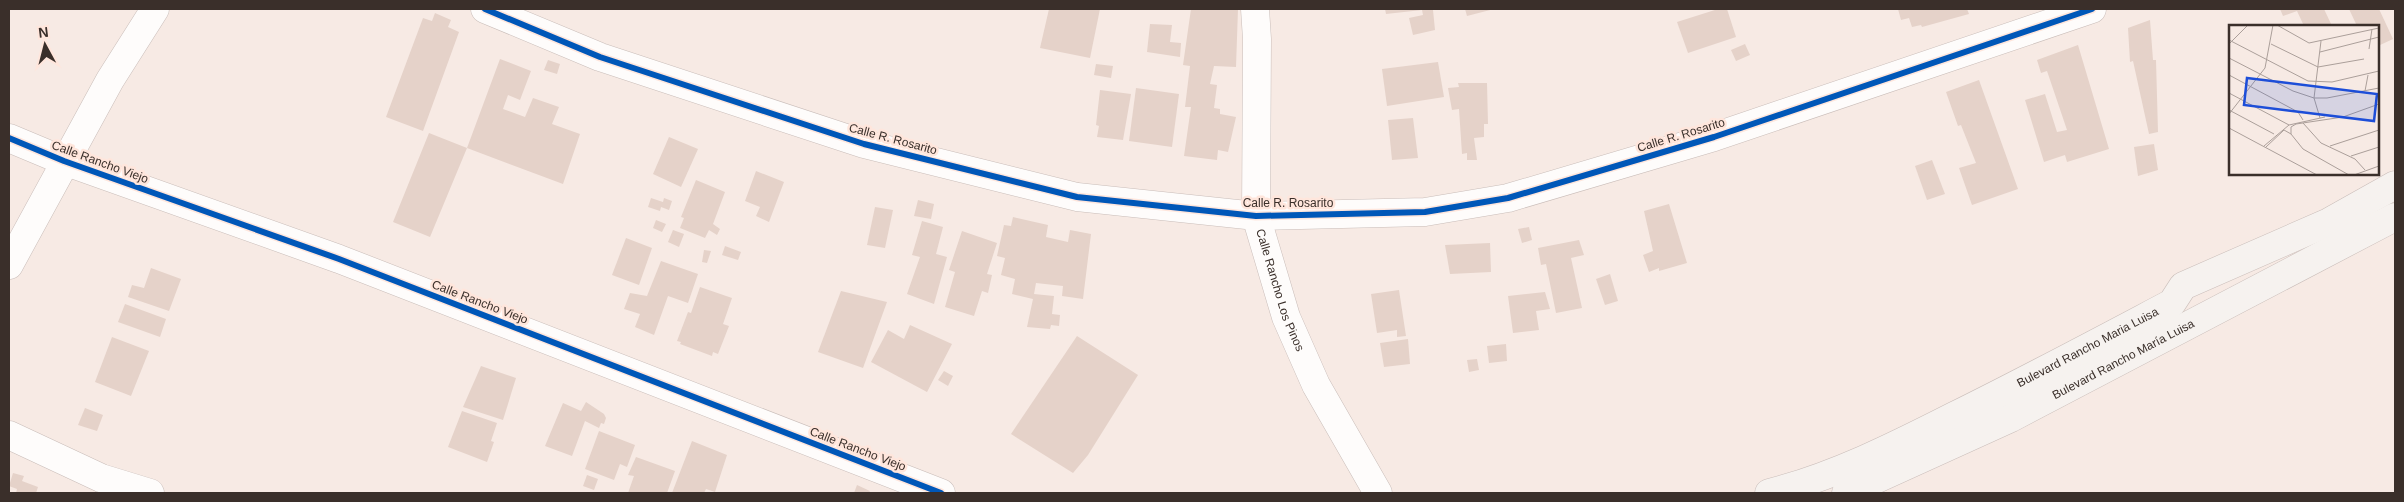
<svg xmlns="http://www.w3.org/2000/svg" width="2404" height="502" font-family="Helvetica,sans-serif">
<style>
.building{fill:#e5d2c9}
.lines{fill:none;stroke-linecap:round;stroke-linejoin:round}
.street-casing{stroke:#c9bdb9;stroke-width:29}
.secondary-casing{stroke:#c9bdb9;stroke-width:29}
.street{stroke:#fefcfb;stroke-width:28}
.secondary{stroke:#f6f2ef;stroke-width:28}
.cycleway-casing{stroke:#ffe6dc;stroke-width:9}
.cycleway{stroke:#0057b8;stroke-width:6}
.labels{text-anchor:middle;stroke-width:5;stroke-linejoin:round;paint-order:stroke}
.street-label{font-size:12px;fill:#3a2f2a;stroke:#ffe6dc}
.inset-road{fill:none;stroke:#ab9f9a;stroke-width:1}
.view{fill:#1d4ed8;fill-opacity:0.15;stroke:#1d4ed8;stroke-width:2.5}
.inset-edge{fill:none;stroke:#3a2f2a;stroke-width:2.5}
</style>
<rect width="100%" height="100%" fill="#f7eae4"/>
<!-- building -->
<g class="building">
<polygon points="1049,9 1100,9 1090,58 1040,48"/>
<polygon points="1191,9 1238,9 1236,67 1214,66 1210,84 1217,85 1214,108 1220,109 1220,114 1236,117 1228,152 1218,150 1217,160 1184,156 1191,107 1185,107 1190,66 1183,65"/>
<polygon points="1385,9 1433,10 1435,30 1413,35 1409,18 1423,15 1422,10 1386,14"/>
<polygon points="1465,9 1494,9 1467,16"/>
<polygon points="1718,9 1727,9 1736,37 1688,53 1677,22"/>
<polygon points="1898,9 1967,9 1969,14 1922,27 1921,25 1912,27 1909,18 1901,20"/>
<polygon points="2280,9 2324,9 2332,26 2304,26 2297,11 2283,16"/>
<polygon points="2349,9 2379,9 2393,39 2378,46 2378,26 2357,26"/>
<polygon points="435,13 451,20 448,27 459,32 423,131 386,117 423,18 432,21"/>
<polygon points="2150,20 2153,60 2156,60 2158,132 2149,134 2133,61 2130,62 2128,28"/>
<polygon points="1150,24 1172,25 1170,42 1181,43 1180,57 1147,52"/>
<polygon points="1745,44 1750,55 1736,61 1731,50"/>
<polygon points="2078,45 2109,149 2067,162 2065,155 2044,162 2025,100 2045,94 2057,132 2067,130 2047,71 2041,73 2037,60"/>
<polygon points="500,59 531,71 520,100 508,95 503,109 525,117 533,98 559,107 552,124 580,134 563,184 467,148 430,237 393,222 429,133 467,148"/>
<polygon points="548,60 560,64 557,74 544,70"/>
<polygon points="1438,62 1444,97 1387,106 1382,69"/>
<polygon points="1096,64 1113,66 1111,78 1094,75"/>
<polygon points="1979,80 2018,189 1972,205 1959,168 1976,163 1961,125 1958,126 1946,92"/>
<polygon points="1458,83 1487,83 1488,124 1484,124 1484,137 1474,138 1477,160 1467,160 1467,153 1462,154 1459,109 1452,110 1448,88 1459,87"/>
<polygon points="1136,88 1179,94 1172,147 1129,141"/>
<polygon points="1100,90 1131,94 1123,140 1097,137 1099,126 1096,125"/>
<polygon points="1413,118 1418,158 1392,160 1388,120"/>
<polygon points="669,137 698,149 681,187 653,174"/>
<polygon points="2154,144 2158,170 2138,176 2134,147"/>
<polygon points="1932,160 1945,194 1927,200 1915,166"/>
<polygon points="756,171 784,182 769,222 756,216 760,207 745,201"/>
<polygon points="696,180 725,192 713,224 720,229 717,235 709,230 705,238 680,228 684,218 681,217"/>
<polygon points="651,198 663,202 664,198 672,201 669,210 661,207 660,211 648,207"/>
<polygon points="918,200 934,204 931,219 914,216"/>
<polygon points="1669,204 1687,263 1659,271 1659,268 1649,272 1643,255 1653,251 1644,211"/>
<polygon points="875,207 893,210 885,248 867,245"/>
<polygon points="1013,217 1048,225 1046,237 1068,242 1070,230 1091,234 1083,299 1062,296 1063,286 1036,283 1034,294 1054,296 1052,314 1060,315 1059,326 1051,325 1050,329 1027,327 1033,299 1012,294 1015,279 1001,275 1005,258 997,256 1004,225 1011,226"/>
<polygon points="656,220 666,224 662,232 653,228"/>
<polygon points="922,221 943,227 936,254 947,257 934,304 907,294 920,257 912,255"/>
<polygon points="1529,227 1532,240 1522,243 1518,229"/>
<polygon points="673,230 684,234 679,247 668,242"/>
<polygon points="962,231 997,243 987,274 992,275 988,293 982,291 974,316 945,307 955,272 949,270"/>
<polygon points="626,238 652,248 639,285 612,275"/>
<polygon points="1579,240 1584,255 1571,258 1582,308 1556,313 1546,264 1541,265 1538,248"/>
<polygon points="1490,243 1491,272 1450,274 1445,245"/>
<polygon points="725,246 741,252 738,260 722,255"/>
<polygon points="704,250 711,251 707,263 702,262"/>
<polygon points="661,261 698,274 688,303 668,296 654,335 635,327 640,314 624,309 630,293 647,296"/>
<polygon points="151,268 181,279 169,311 128,297 132,285 144,288"/>
<polygon points="1610,274 1618,301 1605,305 1596,279"/>
<polygon points="700,287 732,298 723,324 729,326 718,354 713,352 712,356 680,344 681,342 677,341 688,312 691,313"/>
<polygon points="1399,290 1406,336 1397,337 1397,330 1377,333 1371,294"/>
<polygon points="841,291 887,302 863,368 818,352"/>
<polygon points="1545,292 1550,309 1536,311 1539,330 1513,333 1508,296"/>
<polygon points="125,304 166,319 160,337 118,322"/>
<polygon points="910,325 952,344 927,392 871,362 888,330 904,339"/>
<polygon points="1077,336 1138,375 1088,455 1073,473 1011,434"/>
<polygon points="112,337 149,351 131,396 95,382"/>
<polygon points="1408,339 1410,364 1384,367 1380,343"/>
<polygon points="1506,344 1507,361 1489,363 1487,346"/>
<polygon points="1477,359 1479,370 1469,372 1467,360"/>
<polygon points="481,366 516,378 503,420 463,407"/>
<polygon points="944,371 953,376 948,386 938,380"/>
<polygon points="586,402 604,414 606,418 604,424 601,423 599,428 585,421 572,456 545,446 563,403 581,411"/>
<polygon points="85,408 103,415 97,431 78,425"/>
<polygon points="462,411 497,423 491,441 494,442 487,462 448,447"/>
<polygon points="599,431 635,445 627,467 620,464 614,480 585,469"/>
<polygon points="692,441 727,455 715,492 706,489 704,493 672,493"/>
<polygon points="636,457 675,471 667,493 628,493 634,476 628,475"/>
<polygon points="13,473 24,476 22,481 38,487 36,493 16,493 17,489 9,486"/>
<polygon points="587,475 598,479 594,490 583,486"/>
<polygon points="857,485 870,491 869,493 854,493"/>
</g>
<g class="lines">
<defs>
<g id="street">
<polyline points="485,9 600,57 864,144 1077,197 1256,216 1425,212 1508,198 1714,137 2092,9"/>
<path id="s1" d="M1255 9 1257 39 1256 216 1286 317 1316 385 1378 493"/>
<polyline points="9,138 64,161 339,259 941,493"/>
<polyline points="9,265 110,80 155,9"/>
<polyline points="9,435 101,478 150,493"/>
</g>
<g id="secondary">
<path id="s2" d="M1769 493C1833 477 1895 446 1954 416 2027 380 2100 341 2172 303L2183 286 2329 222 2395 185"/>
<path id="s3" d="M1846 493 2011 418 2395 217"/>
</g>
</defs>
<!-- street casing -->
<use href="#street" class="street-casing"/>
<!-- secondary casing -->
<use href="#secondary" class="secondary-casing"/>
<!-- street -->
<use href="#street" class="street"/>
<!-- secondary -->
<use href="#secondary" class="secondary"/>
<defs>
<g id="cycleway">
<polyline points="485,9 600,57 864,144 1077,197 1256,216 1425,212 1508,198 1714,137 2092,9"/>
<polyline points="9,138 64,161 339,259 941,493"/>
</g>
</defs>
<!-- cycleway casing -->
<use href="#cycleway" class="cycleway-casing"/>
<!-- cycleway -->
<use href="#cycleway" class="cycleway"/>
</g>
<g class="labels">
<!-- street labels -->
<g class="street-label">
<text transform="translate(1681 135) rotate(-17)" y="4">Calle R. Rosarito</text>
<text transform="translate(893 139) rotate(15)" y="4">Calle R. Rosarito</text>
<text transform="translate(100 162) rotate(20)" y="4">Calle Rancho Viejo</text>
<text x="1288" y="207">Calle R. Rosarito</text>
<text dy="4" stroke="none"><textPath href="#s1" startOffset="285">Calle Rancho Los Pinos</textPath></text>
<text transform="translate(480 302) rotate(21)" y="4">Calle Rancho Viejo</text>
<text dy="4" stroke="none"><textPath href="#s2" startOffset="351">Bulevard Rancho Maria Luisa</textPath></text>
<text dy="4" stroke="none"><textPath href="#s3" startOffset="308">Bulevard Rancho María Luisa</textPath></text>
<text transform="translate(858 449) rotate(21)" y="4">Calle Rancho Viejo</text>
</g>
</g>
<!-- overview -->
<g transform="translate(2229 25)">
<rect width="150" height="150" fill="#f7eae4"/>
<path class="inset-road" d="M48 0 80 18 150 3M0 15 79 56 103 57 150 46M0 19 19 0M42 19 89 42 135 34M140 24 143 4M91 27 150 12M0 33 64 66 85 73H98L150 63M0 50 69 87 74 95M136 66 139 50M0 68 60 100M0 85 45 109M0 89 36 43 44 0M91 93 85 73 92 16M74 98 92 118 126 134 136 145M0 103 88 150M62 109 74 124 120 150M35 121 60 100 96 92M101 121 150 105M37 122 55 105 62 109V102L67 99 114 92 150 79M122 131 150 122M125 150 150 141"/>
<path class="view" d="M18 53 148 69 145 96 15 80Z"/>
<rect width="150" height="150" class="inset-edge"/>
</g>
<!-- border -->
<rect width="2404" height="502" fill="none" stroke="#3a2f2a" stroke-width="20"/>
<!-- north arrow -->
<g transform="translate(45 45) rotate(353)" stroke="#ffe6dc" stroke-width="4" paint-order="stroke">
<path d="M0-4L9 19L0 12L-9 19Z" fill="#3a2f2a"/>
<text y="-8" font-size="14" font-weight="bold" text-anchor="middle" fill="#3a2f2a">N</text>
</g>
</svg>
